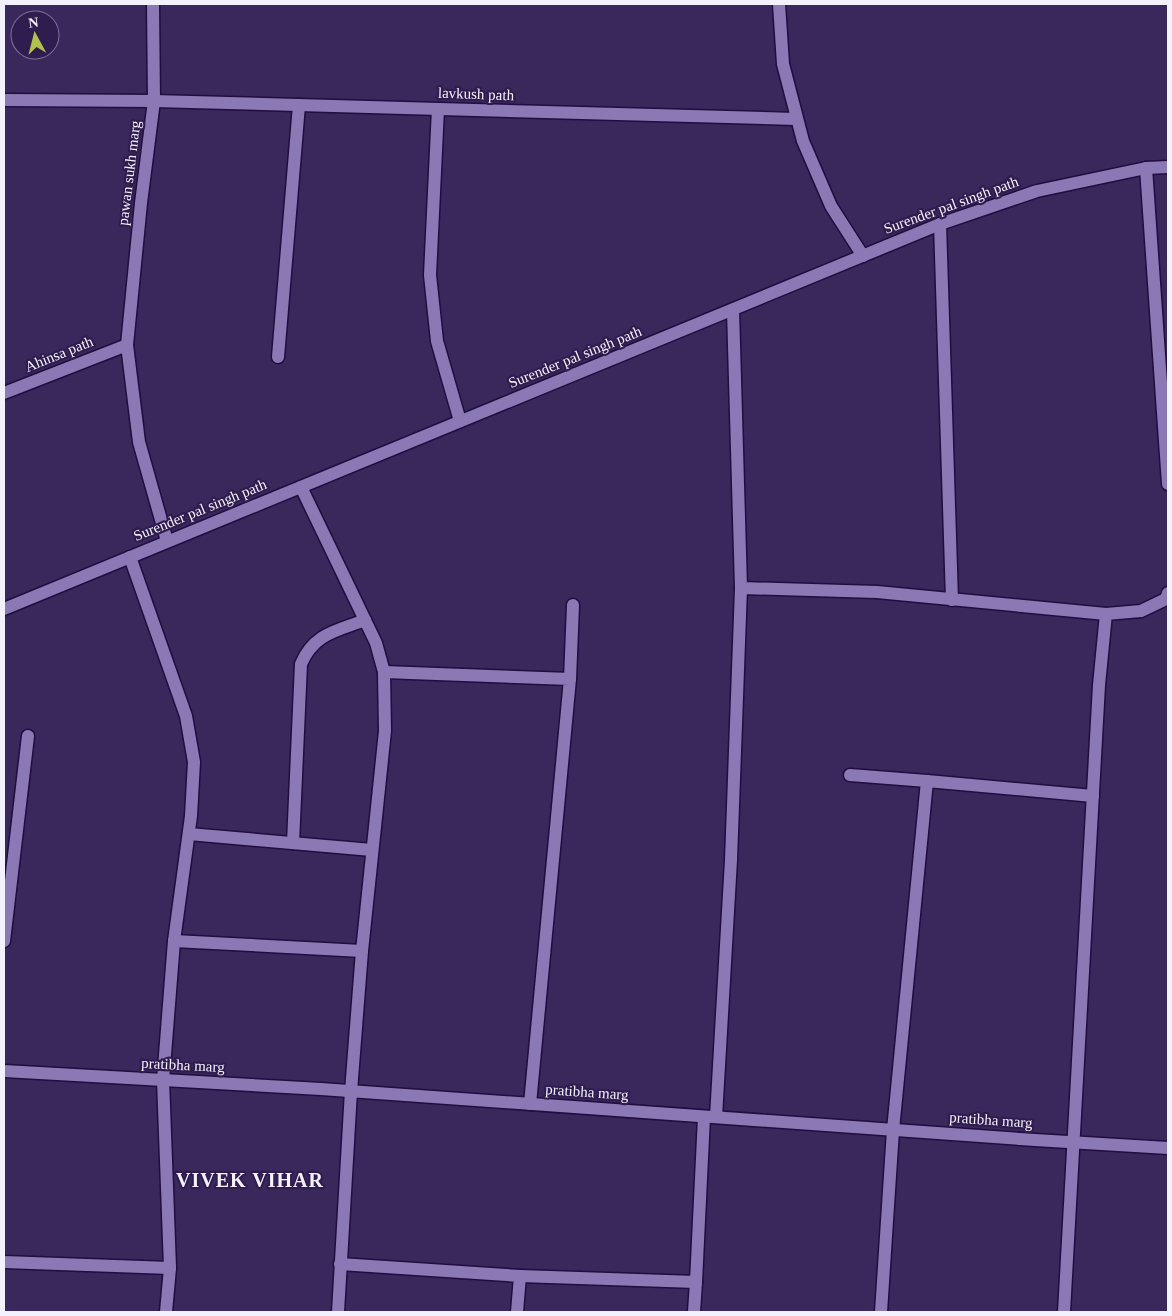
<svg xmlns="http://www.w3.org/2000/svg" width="1172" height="1316" font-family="'Times New Roman',serif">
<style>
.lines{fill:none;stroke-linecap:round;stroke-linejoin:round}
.minor-casing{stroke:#210d3f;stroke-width:15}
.minor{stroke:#8a79b4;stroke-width:12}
.labels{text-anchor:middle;stroke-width:4.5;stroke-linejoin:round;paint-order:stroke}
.street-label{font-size:15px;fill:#f4f1fe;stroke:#2f1d50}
.district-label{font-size:20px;font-weight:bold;letter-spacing:1px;fill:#f4f1fe;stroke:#2f1d50}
</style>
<rect width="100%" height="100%" fill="#39285c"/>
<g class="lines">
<defs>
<g id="minor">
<polyline points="153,4 154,101 141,203 127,345 139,442 167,541"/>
<polyline points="779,4 783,64 803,141 831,206 863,256"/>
<polyline points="4,100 154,101 796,119"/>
<polyline points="438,109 430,275 437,341 460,421"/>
<polyline points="1146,168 1168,484"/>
<polyline points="940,224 952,600"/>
<polyline points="733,310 741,588 877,592 1106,614"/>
<polyline points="278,357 299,105"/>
<polyline points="4,393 127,345"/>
<polyline points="301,487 376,643 384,672 385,731 362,951 351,1091 338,1312"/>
<polyline points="130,557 186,716 194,762 191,816 174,941 163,1080 170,1268 166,1312"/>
<polyline points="4,609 940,224 1037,191 1146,168 1168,167"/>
<polyline points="384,672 570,679 530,1104"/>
<polyline points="570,679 573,605"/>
<polyline points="850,775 927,781"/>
<polyline points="189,834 372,850"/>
<path d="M293 843 301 664C314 633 337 631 365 620"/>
<polyline points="4,941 28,736"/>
<polyline points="174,941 362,951"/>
<polyline points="4,1071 321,1089 1035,1140 1168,1148"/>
<polyline points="716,1117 731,860 741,588"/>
<polyline points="4,1262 170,1268"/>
<polyline points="340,1264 520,1276 517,1312"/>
<polyline points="520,1276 696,1282 704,1117"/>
<polyline points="694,1312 696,1282"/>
<polyline points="881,1312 893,1130 927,781 1093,796"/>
<polyline points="1064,1312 1099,685 1106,614 1141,611 1166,599 1168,593"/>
</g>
</defs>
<!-- minor casing -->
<use href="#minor" class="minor-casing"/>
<!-- minor -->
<use href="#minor" class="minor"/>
</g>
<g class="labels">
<!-- street labels -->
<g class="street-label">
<text transform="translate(476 94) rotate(2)" y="5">lavkush path</text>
<text transform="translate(129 173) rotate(-83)" y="5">pawan sukh marg</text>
<text transform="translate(951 205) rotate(-20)" y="5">Surender pal singh path</text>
<text transform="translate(59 354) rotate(-22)" y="5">Ahinsa path</text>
<text transform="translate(575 357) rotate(-22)" y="5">Surender pal singh path</text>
<text transform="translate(200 510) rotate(-22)" y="5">Surender pal singh path</text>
<text transform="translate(183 1065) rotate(3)" y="5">pratibha marg</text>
<text transform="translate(587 1092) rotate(4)" y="5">pratibha marg</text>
<text transform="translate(991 1120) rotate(4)" y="5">pratibha marg</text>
</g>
<!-- district labels -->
<g class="district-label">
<text x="250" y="1187">VIVEK VIHAR</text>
</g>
</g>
<!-- border -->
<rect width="1172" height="1316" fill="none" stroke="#f4f1fe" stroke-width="10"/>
<!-- north arrow -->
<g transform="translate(35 35) rotate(353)"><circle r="24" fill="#2f1d50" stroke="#7e7296"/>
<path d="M0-4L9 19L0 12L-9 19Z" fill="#b2c34b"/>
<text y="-8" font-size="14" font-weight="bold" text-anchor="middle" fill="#f4f1fe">N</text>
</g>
</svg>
